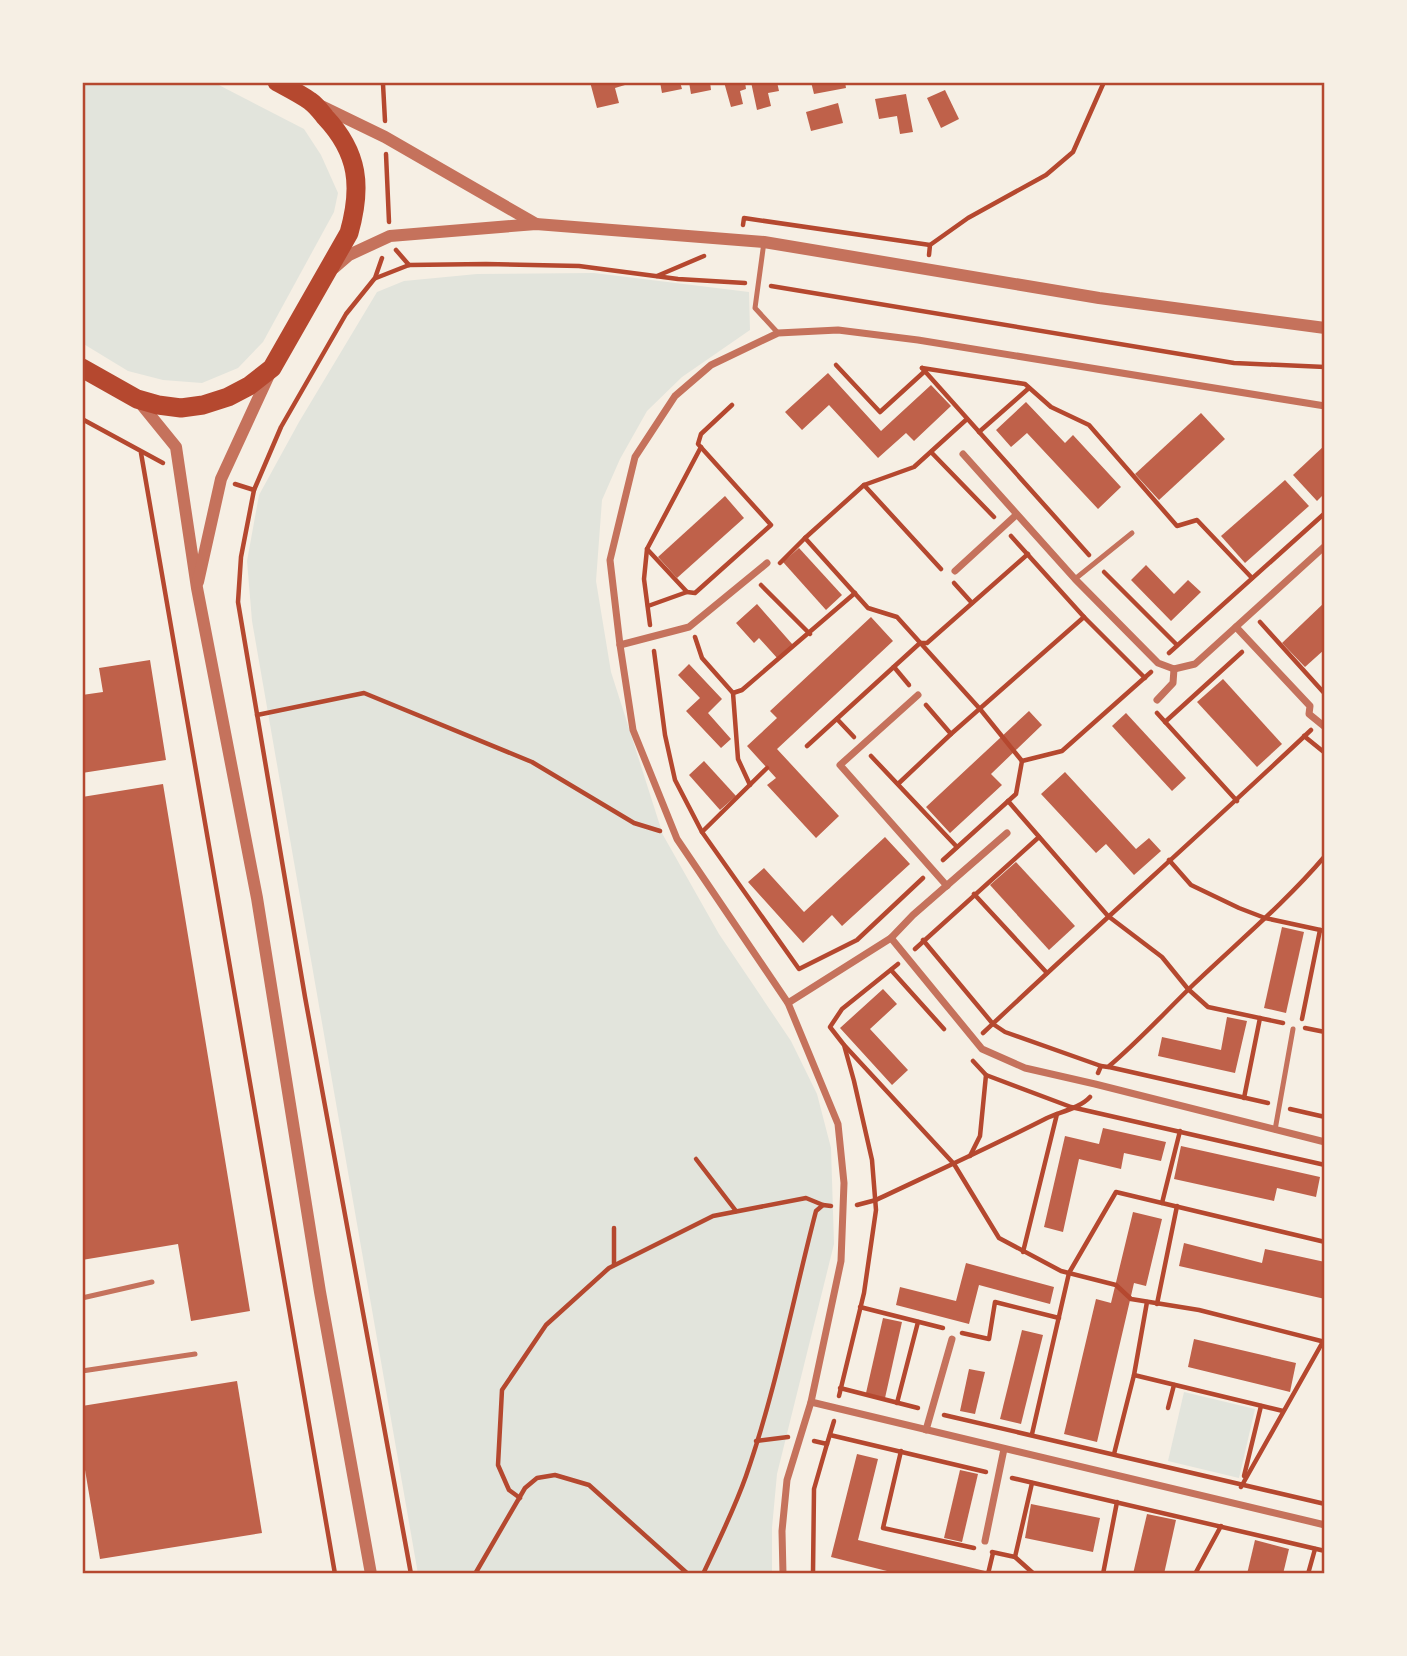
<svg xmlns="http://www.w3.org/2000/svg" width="1407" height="1656" font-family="'Varela Round',sans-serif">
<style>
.green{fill:#e2e4dc}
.building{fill:#bf614a}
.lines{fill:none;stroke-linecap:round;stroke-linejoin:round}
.path{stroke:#b5482f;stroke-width:4.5}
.service{stroke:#c5725c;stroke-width:5}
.minor{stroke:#c5725c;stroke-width:7}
.tertiary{stroke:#c5725c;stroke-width:12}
.trunk{stroke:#b5482f;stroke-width:19}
.neatline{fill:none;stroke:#b5482f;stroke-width:2.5}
</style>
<rect width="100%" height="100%" fill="#f6efe4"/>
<!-- green -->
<g class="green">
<polygon points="82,82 213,82 304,129 321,155 338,193 334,212 263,342 238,368 202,383 163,380 128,371 82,343"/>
<polygon points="594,273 749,292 750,330 682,377 647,411 620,459 602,500 596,581 611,672 663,835 719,934 791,1041 817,1094 831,1148 834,1244 777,1474 772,1528 772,1574 418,1574 252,621 247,561 259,495 299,422 377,292 404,281 477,274"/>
<polygon points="1184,1392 1255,1409 1239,1478 1168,1461"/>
</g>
<!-- building -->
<g class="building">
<polygon points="590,82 624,82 625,85 615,88 619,103 597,108"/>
<polygon points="660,82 680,82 682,89 662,93"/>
<polygon points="689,82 710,82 711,90 691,94"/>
<polygon points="724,82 745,82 746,89 740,91 743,104 731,107"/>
<polygon points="751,82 777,82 779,91 768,93 771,106 757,110"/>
<polygon points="811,82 845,82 846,88 814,94"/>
<polygon points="945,90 959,119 941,128 927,98"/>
<polygon points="906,94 913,132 900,134 897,116 879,119 875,99"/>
<polygon points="838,103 843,123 811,131 806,112"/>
<polygon points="828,373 881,431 931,385 951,406 914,441 906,433 878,458 829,405 802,430 785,412"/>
<polygon points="1026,402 1065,443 1073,435 1121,487 1098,509 1027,433 1011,447 996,430"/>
<polygon points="1201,413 1225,439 1159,500 1135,474"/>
<polygon points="1325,445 1325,493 1317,501 1293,475"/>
<polygon points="1285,480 1309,506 1245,563 1221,536"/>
<polygon points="725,496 744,518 677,578 658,557"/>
<polygon points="799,548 842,595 826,610 783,562"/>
<polygon points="1146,565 1174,594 1188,580 1201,592 1171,621 1131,580"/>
<polygon points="1325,602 1325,649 1305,667 1282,643"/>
<polygon points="757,604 793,645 778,659 759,638 754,643 736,623"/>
<polygon points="871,617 893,641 777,749 839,816 816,838 767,785 776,778 747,746 777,718 770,711"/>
<polygon points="150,660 166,760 82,773 82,695 103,692 99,668"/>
<polygon points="689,664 722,699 708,713 731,739 721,748 686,711 700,698 678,675"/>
<polygon points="1223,679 1282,744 1257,767 1197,702"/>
<polygon points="1029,711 1042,725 991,774 1002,785 950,833 926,807"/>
<polygon points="1126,713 1186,778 1172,791 1112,726"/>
<polygon points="704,761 736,796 720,810 689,775"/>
<polygon points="1065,772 1136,849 1149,838 1161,851 1134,875 1106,844 1096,853 1041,794"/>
<polygon points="163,784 250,1311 191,1321 178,1244 82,1260 82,797"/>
<polygon points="885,837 910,864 842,926 832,915 803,943 748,882 764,868 804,912"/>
<polygon points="1016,862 1075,926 1049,950 990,885"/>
<polygon points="1282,927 1304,932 1286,1013 1264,1008"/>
<polygon points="883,989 897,1004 870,1029 908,1070 892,1085 840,1028"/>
<polygon points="1227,1017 1247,1021 1235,1073 1158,1056 1162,1037 1221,1050"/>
<polygon points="1103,1128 1166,1142 1161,1161 1124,1153 1121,1169 1079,1159 1063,1232 1044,1227 1065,1136 1099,1144"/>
<polygon points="1181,1146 1320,1177 1316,1197 1277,1188 1274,1201 1174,1179"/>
<polygon points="1133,1212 1162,1219 1146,1286 1134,1283 1097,1442 1064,1434 1096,1299 1111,1303"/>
<polygon points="1184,1243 1262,1263 1265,1249 1325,1262 1325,1299 1179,1266"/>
<polygon points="966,1263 1054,1287 1050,1304 979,1285 969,1324 896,1305 900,1287 956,1301"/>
<polygon points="883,1318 902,1322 885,1398 866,1393"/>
<polygon points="1022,1330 1043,1335 1021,1424 1000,1419"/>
<polygon points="1194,1339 1296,1363 1290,1392 1188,1367"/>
<polygon points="969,1369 985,1372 975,1414 960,1411"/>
<polygon points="237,1381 262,1533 100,1559 82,1452 82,1406"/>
<polygon points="857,1454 878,1459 858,1540 985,1571 984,1574 899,1574 831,1557"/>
<polygon points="960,1470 978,1474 962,1542 944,1538"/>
<polygon points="1031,1504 1100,1518 1093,1552 1025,1538"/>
<polygon points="1147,1514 1176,1520 1164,1574 1133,1574"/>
<polygon points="1255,1540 1289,1549 1283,1574 1247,1574"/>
</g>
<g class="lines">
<!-- path -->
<g class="path">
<polyline points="380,82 383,84 385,121"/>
<polyline points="386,154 389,222"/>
<polyline points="743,225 744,218 930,245"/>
<polyline points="396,250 409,265"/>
<polyline points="929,255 930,245 968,218 1046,175 1073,152 1104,82"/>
<polyline points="382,258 375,278 346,314 281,427 254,490 241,557 238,602 305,997 411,1574"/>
<polyline points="657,276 704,256"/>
<polyline points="376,278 409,265 486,264 579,266 678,279 745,283"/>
<polyline points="771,286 1234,363 1325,367"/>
<polyline points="836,365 880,412 925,371"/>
<polyline points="922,368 1025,384 1051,407 1089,425 1177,526 1197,520 1252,578"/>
<polyline points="922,368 1089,555"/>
<polyline points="82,419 163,463"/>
<polyline points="979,432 1029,388"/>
<polyline points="931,452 994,517"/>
<polyline points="141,453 335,1574"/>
<polyline points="235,484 254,490"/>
<polyline points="864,485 941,569"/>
<polyline points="1011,536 1084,617 1145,678"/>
<polyline points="805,538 864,485 914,467 967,419"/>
<polyline points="647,549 687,592 648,606"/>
<polyline points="780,563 805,538 868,608 897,617 980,709 1022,761"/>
<polyline points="1104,572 1177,645"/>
<polyline points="954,583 972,603"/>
<polyline points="761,585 810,634"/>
<polyline points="687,592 695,593 771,525 698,444 701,434 732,405"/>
<polyline points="1260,622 1325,694"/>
<polyline points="650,625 644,579 647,549 701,447"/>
<polyline points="695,637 702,658 733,693 738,759 750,785"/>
<polyline points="654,651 665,735 675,780 702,832 799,969 857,940 923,878"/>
<polyline points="1169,653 1325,513"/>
<polyline points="894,667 909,685"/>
<polyline points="733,693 742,690 855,593"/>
<polyline points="1157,713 1237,801"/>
<polyline points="257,715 364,693 532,762 634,823 660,831"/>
<polyline points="837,719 854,737"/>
<polyline points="1165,722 1242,652"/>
<polyline points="951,734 1084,617"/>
<polyline points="1304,736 1325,753"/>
<polyline points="807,746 920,643 927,643 1028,554"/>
<polyline points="871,756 957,847"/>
<polyline points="898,784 951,734 926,705"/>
<polyline points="1008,801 1108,916 1162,957 1188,989 1208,1007 1283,1023"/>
<polyline points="702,832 767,768"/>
<polyline points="943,860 1016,794 1022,761 1062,751 1151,672"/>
<polyline points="1169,860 1191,885 1239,908 1265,918 1325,931"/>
<polyline points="974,894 1047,973"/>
<polyline points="923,940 993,1024 1005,1032 1101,1066"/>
<polyline points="915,949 1039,837"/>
<polyline points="891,970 944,1029"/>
<polyline points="1302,1019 1320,930"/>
<polyline points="1305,1028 1325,1032"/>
<path d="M983 1033C1091 931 1203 832 1311 730"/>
<polyline points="845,1046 954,1164 999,1238 1061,1271 1116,1285 1131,1299 1199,1310 1325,1342"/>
<polyline points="973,1061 986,1075 1071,1107 1325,1165"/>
<polyline points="1109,1067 1268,1103"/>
<path d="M1098 1073 1101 1066 1108 1067C1139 1041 1165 1012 1194 984 1238 942 1285 903 1325 856"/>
<polyline points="1244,1098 1260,1018"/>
<polyline points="1290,1109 1325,1117"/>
<polyline points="970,1156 980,1136 986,1075"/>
<polyline points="696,1159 736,1211"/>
<polyline points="1162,1203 1180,1131"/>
<path d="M857 1205 876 1200C933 1173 990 1147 1047 1118 1060 1112 1080 1108 1090 1097"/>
<polyline points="614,1228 614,1265"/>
<polyline points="1023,1252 1057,1114"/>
<polyline points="1157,1304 1177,1206"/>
<polyline points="860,1307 943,1328"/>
<polyline points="962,1333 989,1339 995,1302 1059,1318"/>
<polyline points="1134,1375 1283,1411"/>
<polyline points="840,1388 918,1408"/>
<polyline points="839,1396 864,1293 876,1210 872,1160 854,1081 844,1045 830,1027 842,1009 898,964"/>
<polyline points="897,1403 918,1322"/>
<polyline points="1168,1408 1174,1385"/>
<polyline points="944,1415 1325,1504"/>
<polyline points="1032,1434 1069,1273 1116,1192 1325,1242"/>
<polyline points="830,1435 986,1472"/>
<polyline points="756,1441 788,1437"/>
<polyline points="814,1441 827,1444 834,1421"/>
<polyline points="901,1451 883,1528 974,1548"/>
<polyline points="1114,1454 1134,1375 1147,1302"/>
<polyline points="1244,1476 1261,1406"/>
<polyline points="1012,1478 1325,1551"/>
<polyline points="1241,1487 1325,1338"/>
<polyline points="520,1498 509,1490 498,1465 502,1390 546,1325 609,1268 713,1216 806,1198 823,1205"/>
<polyline points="992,1552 1015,1557 1034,1574"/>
<polyline points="1015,1557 1032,1483"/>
<polyline points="475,1574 525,1488 537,1478 555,1475 589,1485 688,1574"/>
<path d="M703 1574C718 1542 734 1510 746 1476 776 1390 793 1299 816 1211L823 1205 831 1206"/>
<polyline points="813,1574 814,1489 827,1444"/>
<polyline points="988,1574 993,1553"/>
<polyline points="1103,1574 1117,1502"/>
<polyline points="1195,1574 1221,1526"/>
<polyline points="1308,1574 1315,1549"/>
</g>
<!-- service -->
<g class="service">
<polyline points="764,242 755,308 778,333"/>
<polyline points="1075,579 1132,533"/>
<polyline points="1275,1130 1293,1029"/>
<polyline points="82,1298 152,1282"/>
<polyline points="82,1371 195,1354"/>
</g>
<!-- minor -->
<g class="minor">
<polyline points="963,454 1075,579 1158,663 1174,669 1195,664 1325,546"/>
<polyline points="955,571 1016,515"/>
<polyline points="1236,627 1310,706 1309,714 1325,727"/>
<polyline points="620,645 689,627 767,563"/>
<polyline points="918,695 840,765 947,886"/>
<polyline points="1157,700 1173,683 1174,669"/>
<polyline points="891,938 982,1049 1025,1068 1095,1084 1325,1142"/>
<polyline points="788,1003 891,938 913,915 1007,833"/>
<polyline points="811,1402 1325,1525"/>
<polyline points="926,1430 952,1339"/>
<polyline points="985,1541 1004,1449"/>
<polyline points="783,1574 782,1531 787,1480 811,1402 841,1261 844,1183 838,1124 788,1003 677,839 633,730 620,645 610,560 635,457 675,396 711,365 778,333 838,330 918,340 1325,406"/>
</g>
<!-- tertiary -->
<g class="tertiary">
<polyline points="319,105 385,137 536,224"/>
<polyline points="334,268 349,255 390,236 536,224 764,242 1099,298 1325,328"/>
<polyline points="137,399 176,447 197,588 257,898 320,1292 371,1574"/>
<polyline points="198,582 221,479 269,375"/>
</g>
<!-- trunk -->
<path class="trunk" d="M82 368 137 399 158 405 181 408 203 405 228 397 249 386 272 368 349 233C362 187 359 153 325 117 321 112 316 105 310 101 300 94 288 88 277 82"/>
</g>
<!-- border -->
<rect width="1407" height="1656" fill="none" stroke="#f6efe4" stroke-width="168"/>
<rect x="84" y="84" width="1239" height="1488" class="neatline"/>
</svg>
